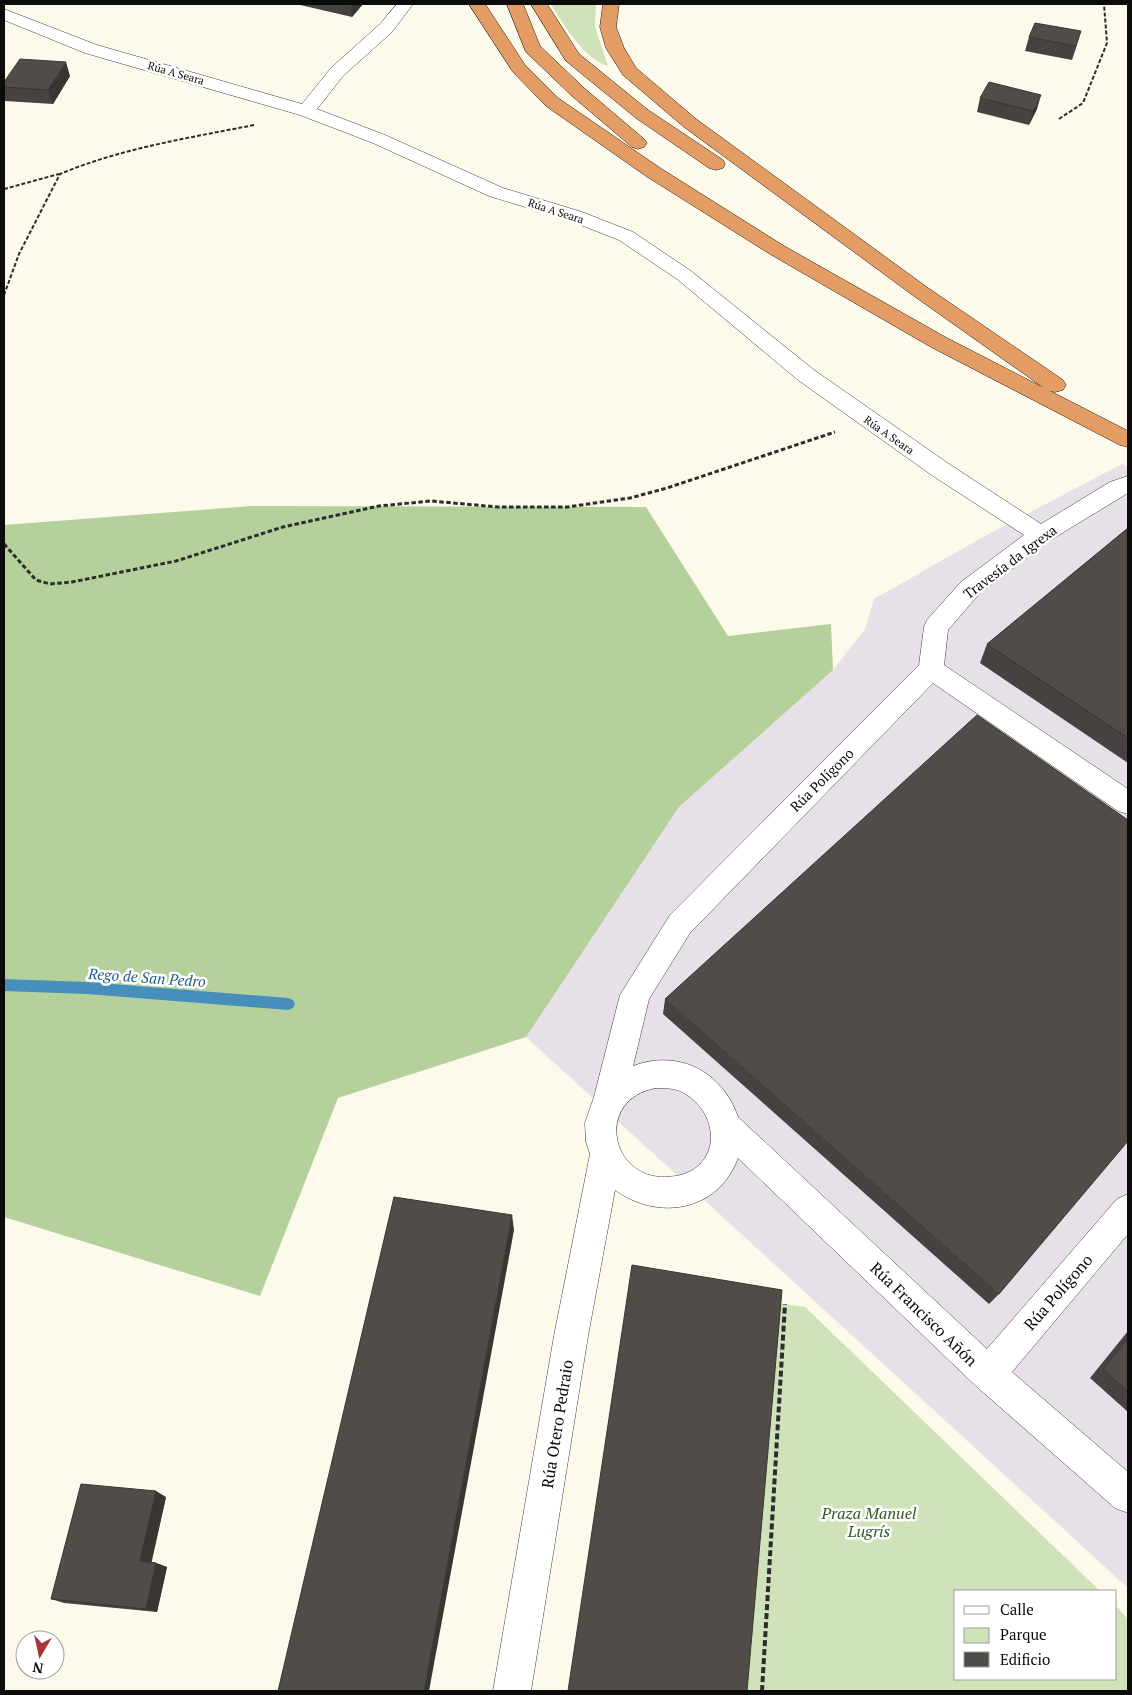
<svg xmlns="http://www.w3.org/2000/svg" width="1132" height="1695" font-family="'PT Serif',serif">
<style>
.industrial{fill:#e8e0e9}
.green{fill:#cfe2b9}
.forest{fill:#b4d19b}
.lines{fill:none;stroke-linecap:round;stroke-linejoin:round}
.stream{fill:#468ebc;fill-rule:evenodd}
.minor-casing{stroke:#3e3e3e;stroke-width:1}
.highway-casing{stroke:#1c1c1c;stroke-width:1}
.path-far2{stroke:#2d2d2d;stroke-width:2;stroke-dasharray:4 2;stroke-linecap:butt}
.path-far1{stroke:#2d2d2d;stroke-width:3;stroke-dasharray:4.5 2.5;stroke-linecap:butt}
.path{stroke:#2d2d2d;stroke-width:4;stroke-dasharray:6 3;stroke-linecap:butt}
.minor{fill:#fff;fill-rule:evenodd}
.highway{fill:#e29c64;fill-rule:evenodd}
.wall{fill:#47413f}
.shaded-wall{fill:#393533}
.building{fill:#524c49;stroke:#393533}
.labels{text-anchor:middle;stroke-width:5;stroke-linejoin:round;paint-order:stroke}
.far-street-label{font-size:11px;fill:#0b0b0b;stroke:#fff}
.street-label{font-size:14px;fill:#0b0b0b;stroke:#fff}
.water-label{font-size:15px;font-style:italic;fill:#24608c;stroke:#fff}
.near-street-label{font-size:16px;fill:#0b0b0b;stroke:#fff}
.near-park-label{font-size:16px;font-style:italic;fill:#305a24;stroke:#fff}
</style>
<rect width="100%" height="100%" fill="#fdf9eb"/>
<!-- industrial -->
<polygon class="industrial" points="1122,464 1128,467 1128,1588 526,1037 679,807 833,670 865,629 874,599 983,537"/>
<!-- green -->
<g class="green">
<path d="M551 4H596L595 27 608 66C585 60 563 24 551 4Z"/>
<polygon points="776,1303 805,1307 1100,1591 956,1591 956,1679 1116,1679 1116,1606 1128,1619 1128,1691 741,1691"/>
</g>
<!-- forest -->
<polygon class="forest" points="252,506 646,507 728,636 831,624 833,670 679,807 526,1037 338,1098 260,1296 4,1217 4,525"/>
<g class="lines">
<!-- stream -->
<polygon class="stream" points="4,979 87,982 288,998 293,1000 295,1004 293,1008 288,1010 87,994 4,991"/>
<defs>
<path id="minor" d="M397 4H413L392 32 343 76 317 109 385 135 503 188 582 212 633 232 691 271 814 370 949 464 1041 524 1110 482 1128 476V493L1049 541 979 594 948 630 944 665 1128 789V814L1118 811 933 683 690 933 649 999 633 1066C678 1049 722 1071 738 1117L987 1349 1117 1199 1128 1194V1234L1012 1372 1128 1472V1513L1115 1508 976 1386 738 1158C718 1212 658 1221 615 1190L588 1336 531 1691H493L554 1336 590 1154 586 1142 585 1123 594 1097 620 995 670 915 919 665 924 627 927 620 961 582 1024 535 933 476 798 380 677 279 619 240 568 220 489 196 373 143 300 115 85 53 4 20V9L97 45 302 104 331 68 380 24ZM656 1088C664 1088 675 1088 682 1092 709 1105 723 1144 698 1166 689 1174 679 1176 667 1177 610 1180 594 1099 656 1088Z"/>
<g id="highway">
<polygon points="469,4 485,4 525,65 558,98 660,168 784,246 945,337 1044,388 914,296 684,127 623,75 606,48 600,27 603,4 619,4 616,27 624,48 636,68 696,119 928,288 1063,380 1066,385 1063,390 1055,392 1050,391 1128,431 1128,447 1120,445 931,347 770,254 646,176 546,106 513,72"/>
<polygon points="507,4 523,4 540,46 584,88 644,139 647,143 644,147 638,149 632,147 572,96 526,52"/>
<polygon points="531,4 547,4 579,54 648,110 723,160 725,164 723,168 716,170 709,168 636,118 566,61"/>
</g>
</defs>
<!-- minor casing -->
<use href="#minor" class="minor-casing"/>
<!-- highway casing -->
<use href="#highway" class="highway-casing"/>
<!-- path-far2 -->
<g class="path-far2">
<polyline points="1059,119 1083,103 1107,43 1104,4"/>
<polyline points="4,189 59,174"/>
<path d="M4 295 19 254 60 174C122 148 189 138 254 125"/>
</g>
<!-- path-far1 -->
<polyline class="path-far1" points="4,544 36,580 50,584 72,582 176,561 283,527 379,506 431,501 498,507 567,507 630,498 667,488 835,432"/>
<!-- path -->
<polyline class="path" points="762,1691 785,1304"/>
<!-- minor -->
<use href="#minor" class="minor"/>
<!-- highway -->
<use href="#highway" class="highway"/>
</g>
<!-- wall -->
<g class="wall">
<polygon points="296,4 363,4 352,17"/>
<polygon points="1029,37 1077,45 1072,60 1025,51"/>
<polygon points="70,76 53,104 5,101 4,96 4,82"/>
<polygon points="980,98 1037,109 1029,125 977,112"/>
<polygon points="1128,528 1128,763 980,663 987,644"/>
<polygon points="665,999 999,1294 989,1304 663,1014"/>
<polygon points="1128,1331 1128,1412 1090,1378"/>
<polygon points="166,1497 151,1562 156,1563 167,1567 157,1612 64,1603 51,1599"/>
</g>
<!-- shaded-wall -->
<g class="shaded-wall">
<polygon points="351,4 363,4 352,17"/>
<polygon points="66,62 70,76 53,104 48,90"/>
<polygon points="1041,95 1037,109 1029,125 1033,111"/>
<polygon points="512,1215 514,1230 429,1691 424,1691"/>
<polygon points="156,1491 166,1497 151,1565 140,1561"/>
<polygon points="156,1563 167,1567 157,1612 146,1609"/>
</g>
<!-- building -->
<g class="building">
<polygon points="1035,23 1081,31 1076,46 1029,37"/>
<polygon points="20,59 66,62 48,90 4,87 4,82"/>
<polygon points="989,82 1041,95 1033,111 980,98"/>
<polygon points="1128,528 1128,738 987,644"/>
<polygon points="977,715 1128,820 1128,1141 999,1294 665,999"/>
<polygon points="394,1197 512,1215 424,1691 278,1691"/>
<polygon points="632,1265 782,1290 747,1691 568,1691"/>
<polygon points="1128,1338 1128,1392 1103,1369"/>
<polygon points="81,1484 156,1491 140,1561 156,1563 146,1609 51,1599"/>
</g>
<g class="labels">
<!-- far-street labels -->
<g class="far-street-label">
<text transform="translate(176 73) rotate(16)" y="4">Rúa A Seara</text>
<text transform="translate(556 211) rotate(18)" y="4">Rúa A Seara</text>
<text transform="translate(889 435) rotate(35)" y="4">Rúa A Seara</text>
</g>
<!-- street labels -->
<g class="street-label">
<text transform="translate(1010 562) rotate(-37)" y="5">Travesía da Igrexa</text>
<text transform="translate(822 780) rotate(-45)" y="5">Rúa Polígono</text>
</g>
<!-- water labels -->
<g class="water-label">
<text transform="translate(147 978) rotate(4)" y="5">Rego de San Pedro</text>
</g>
<!-- near-street labels -->
<g class="near-street-label">
<text transform="translate(1058 1292) rotate(-49)" y="6">Rúa Polígono</text>
<text transform="translate(924 1314) rotate(44)" y="6">Rúa Francisco Añón</text>
<text transform="translate(557 1424) rotate(-81)" y="6">Rúa Otero Pedraio</text>
</g>
<!-- near-park labels -->
<g class="near-park-label">
<text x="869" y="1519">Praza Manuel<tspan x="869" dy="18">Lugrís</tspan></text>
</g>
</g>
<!-- border -->
<rect width="1132" height="1695" fill="none" stroke="#0b0b0b" stroke-width="10"/>
<!-- legend -->
<rect x="954" y="1590" width="162" height="90" fill="#ffffff" stroke="#9d9d9d"/>
<rect x="964" y="1606" width="25" height="8" fill="#ffffff" stroke="#9d9d9d"/>
<text x="1000" y="1615" font-size="15" fill="#0b0b0b">Calle</text>
<rect x="964" y="1628" width="25" height="15" fill="#cfe2b9" stroke="#9d9d9d"/>
<text x="1000" y="1640" font-size="15" fill="#0b0b0b">Parque</text>
<rect x="964" y="1652" width="25" height="15" fill="#524c49" stroke="#9d9d9d"/>
<text x="1000" y="1665" font-size="15" fill="#0b0b0b">Edificio</text>
<!-- north arrow -->
<g transform="translate(40 1655) rotate(189)"><circle r="24" fill="#ffffff" stroke="#9d9d9d"/>
<path d="M0-4L9 19L0 12L-9 19Z" fill="#a9353b"/>
<text y="-8" font-size="14" font-weight="bold" text-anchor="middle" fill="#0b0b0b">N</text>
</g>
</svg>
